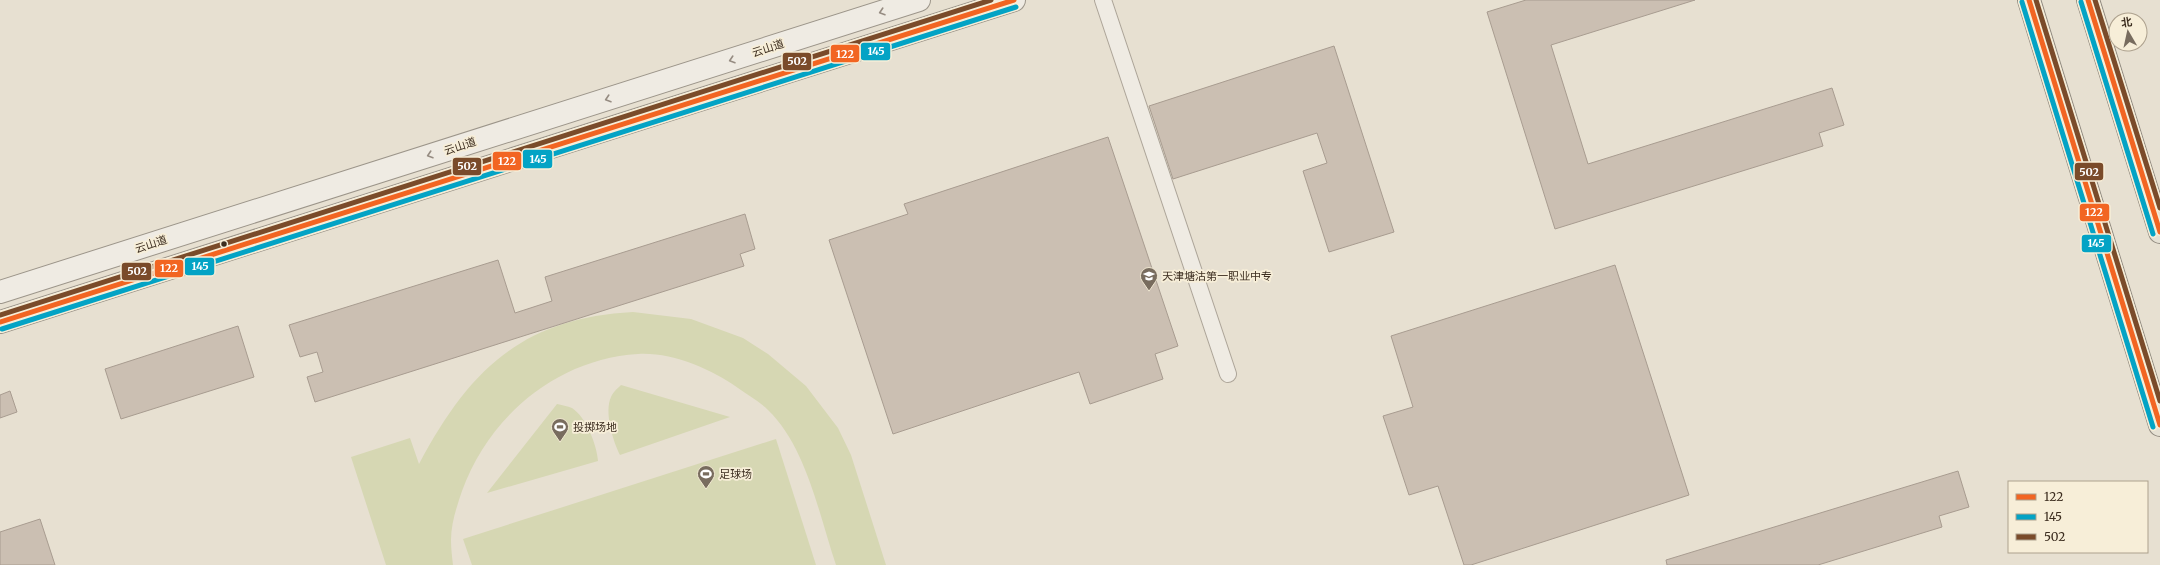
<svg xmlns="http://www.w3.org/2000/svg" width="2160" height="565" font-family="Merriweather,'Noto Sans SC',serif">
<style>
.green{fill:#d6d7b3}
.building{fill:#cbbfb2;stroke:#a89c90}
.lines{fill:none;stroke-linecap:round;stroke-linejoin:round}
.service-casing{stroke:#ada599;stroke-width:18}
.secondary-casing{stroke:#9c958a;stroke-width:24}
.primary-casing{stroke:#928b80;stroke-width:24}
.service{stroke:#efebe3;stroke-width:16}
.secondary{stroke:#efebe3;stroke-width:22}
.primary{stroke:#e6e1d4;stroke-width:22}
.bus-1-casing{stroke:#f7eed8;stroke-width:8}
.bus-2-casing{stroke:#f7eed8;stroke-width:8}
.bus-3-casing{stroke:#f7eed8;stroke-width:8}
.bus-1{stroke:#f26522;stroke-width:5}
.bus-2{stroke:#03a3c5;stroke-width:5}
.bus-3{stroke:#7a4b2a;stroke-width:5}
.oneway{stroke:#968c82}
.bus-dot{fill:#3d2e20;stroke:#f7eed8;stroke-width:1.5}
.labels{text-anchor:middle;stroke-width:3.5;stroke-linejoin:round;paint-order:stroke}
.street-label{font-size:11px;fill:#3d2e20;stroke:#f7eed8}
.poi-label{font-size:11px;fill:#3d2e20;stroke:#f7eed8;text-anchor:start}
.line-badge{stroke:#f7eed8;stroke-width:1.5}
.badge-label{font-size:11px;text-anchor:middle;font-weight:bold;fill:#fff}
</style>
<rect width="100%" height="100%" fill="#e7e0d1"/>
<!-- green -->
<g class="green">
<path d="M633 312 691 319 743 338 768 354 806 386 838 428 851 455 886 565H836C819 515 807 448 768 410 760 402 748 395 738 388 711 369 672 352 638 354 557 359 489 416 462 491 457 506 451 523 451 540 451 548 452 557 453 565H386L351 457 410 438 419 464C469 370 522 318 633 312Z"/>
<path d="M621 385 730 417 620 455C613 441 604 412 611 397 613 392 618 388 621 385Z"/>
<path d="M557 404C561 405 568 406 572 408 586 417 597 445 598 461L487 493Z"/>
<polygon points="776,439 816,565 472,565 463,539"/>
</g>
<!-- building -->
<g class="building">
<polygon points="1526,0 1695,0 1551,45 1588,164 1832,88 1844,125 1819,133 1823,146 1555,229 1487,12"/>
<polygon points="1334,46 1394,232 1329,252 1303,171 1327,163 1317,133 1173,179 1149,106"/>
<polygon points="1108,137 1178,346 1155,354 1163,379 1090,404 1079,372 893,434 829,240 908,214 904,204"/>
<polygon points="745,214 755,249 740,254 744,266 315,402 307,377 323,372 317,352 300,357 289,325 498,260 515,313 552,301 545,277"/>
<polygon points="1615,265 1689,495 1471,565 1464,565 1438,486 1409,495 1383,416 1413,407 1391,336"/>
<polygon points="238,326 254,377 121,419 105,369"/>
<polygon points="10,391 17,412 0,418 0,395"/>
<polygon points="1958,471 1969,507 1939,516 1942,527 1818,565 1667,565 1666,560"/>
<polygon points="40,519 55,565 0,565 0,532"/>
</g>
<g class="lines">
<defs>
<polyline id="service" points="1103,0 1228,374"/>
<g id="secondary">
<polyline points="0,292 919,0"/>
<polyline points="0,322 1014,0"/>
</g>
<g id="primary">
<polyline points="2029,0 2160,425"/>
<polyline points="2088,0 2160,232"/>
</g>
</defs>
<!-- service casing -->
<use href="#service" class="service-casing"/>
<!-- secondary casing -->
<use href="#secondary" class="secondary-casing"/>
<!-- primary casing -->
<use href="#primary" class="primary-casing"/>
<!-- service -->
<use href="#service" class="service"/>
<!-- secondary -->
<use href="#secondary" class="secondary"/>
<!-- primary -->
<use href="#primary" class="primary"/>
<defs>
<g id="bus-1">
<polyline points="2029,0 2160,425"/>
<polyline points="2088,0 2160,232"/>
<polyline points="0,322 1014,0"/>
</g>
<g id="bus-2">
<polyline points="2022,2 2153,427"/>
<polyline points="2081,2 2153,234"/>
<polyline points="2,329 1016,7"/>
</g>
<g id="bus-3">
<polyline points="2036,0 2160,401"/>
<polyline points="2095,0 2160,208"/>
<polyline points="0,315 991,0"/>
</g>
</defs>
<!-- bus-1 casing -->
<use href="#bus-1" class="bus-1-casing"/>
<!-- bus-2 casing -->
<use href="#bus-2" class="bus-2-casing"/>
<!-- bus-3 casing -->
<use href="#bus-3" class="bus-3-casing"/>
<!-- bus-1 -->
<use href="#bus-1" class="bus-1"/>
<!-- bus-2 -->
<use href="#bus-2" class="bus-2"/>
<!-- bus-3 -->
<use href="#bus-3" class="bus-3"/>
</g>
<!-- one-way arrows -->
<defs><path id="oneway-chevron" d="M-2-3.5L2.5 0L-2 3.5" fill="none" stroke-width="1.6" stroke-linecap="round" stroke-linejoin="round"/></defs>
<g class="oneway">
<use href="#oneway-chevron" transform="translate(882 12) rotate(162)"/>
<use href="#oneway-chevron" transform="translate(732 60) rotate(162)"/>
<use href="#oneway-chevron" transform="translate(608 99) rotate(162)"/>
<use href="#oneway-chevron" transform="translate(430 155) rotate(162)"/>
</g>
<!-- icons -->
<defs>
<symbol id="school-pin" viewBox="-11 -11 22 30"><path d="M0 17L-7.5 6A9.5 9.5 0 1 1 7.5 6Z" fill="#786c5e" stroke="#f7eed8"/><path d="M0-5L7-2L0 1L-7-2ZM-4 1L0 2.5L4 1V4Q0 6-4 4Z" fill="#fff"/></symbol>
<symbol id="stadium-pin" viewBox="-11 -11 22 30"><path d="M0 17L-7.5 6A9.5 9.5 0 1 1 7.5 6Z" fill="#786c5e" stroke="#f7eed8"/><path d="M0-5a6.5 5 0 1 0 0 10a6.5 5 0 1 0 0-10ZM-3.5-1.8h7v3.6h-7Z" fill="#fff"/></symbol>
</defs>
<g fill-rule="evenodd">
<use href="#school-pin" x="1139" y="266" width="20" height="27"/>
<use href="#stadium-pin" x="550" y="417" width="20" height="27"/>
<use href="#stadium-pin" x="696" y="464" width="20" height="27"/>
</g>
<!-- markers -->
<circle class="bus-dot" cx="224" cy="244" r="3.5"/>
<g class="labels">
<!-- street labels -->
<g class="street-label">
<text transform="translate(768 48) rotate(-18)" y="4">云山道</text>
<text transform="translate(460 146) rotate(-18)" y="4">云山道</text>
<text transform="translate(151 244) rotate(-18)" y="4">云山道</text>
</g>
<!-- poi labels -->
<g class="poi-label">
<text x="1162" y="280">天津塘沽第一职业中专</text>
<text x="573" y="431">投掷场地</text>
<text x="719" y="478">足球场</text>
</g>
</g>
<g class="line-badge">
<rect x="860" y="42" width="31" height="19" rx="4" fill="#03a3c5"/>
<rect x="830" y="44" width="30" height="19" rx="4" fill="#f26522"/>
<rect x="782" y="52" width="30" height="19" rx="4" fill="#7a4b2a"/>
<rect x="522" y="149" width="31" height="20" rx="4" fill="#03a3c5"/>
<rect x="492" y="151" width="30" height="20" rx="4" fill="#f26522"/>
<rect x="452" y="157" width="30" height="19" rx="4" fill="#7a4b2a"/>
<rect x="2074" y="162" width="30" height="19" rx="4" fill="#7a4b2a"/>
<rect x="2079" y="203" width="31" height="19" rx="4" fill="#f26522"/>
<rect x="2081" y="234" width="31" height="19" rx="4" fill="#03a3c5"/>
<rect x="184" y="257" width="31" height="19" rx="4" fill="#03a3c5"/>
<rect x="154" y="259" width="30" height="19" rx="4" fill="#f26522"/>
<rect x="121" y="262" width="31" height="19" rx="4" fill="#7a4b2a"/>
</g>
<g class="badge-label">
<text x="876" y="55">145</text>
<text x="845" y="58">122</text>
<text x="797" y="65">502</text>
<text x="538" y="163">145</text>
<text x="507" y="165">122</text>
<text x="467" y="170">502</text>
<text x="2089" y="176">502</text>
<text x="2094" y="216">122</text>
<text x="2096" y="247">145</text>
<text x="200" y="270">145</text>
<text x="169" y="272">122</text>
<text x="137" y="275">502</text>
</g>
<!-- legend -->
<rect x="2008" y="481" width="140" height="72" fill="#f7eed8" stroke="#ada18e"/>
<rect x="2016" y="494" width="20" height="6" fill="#f26522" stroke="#ada18e"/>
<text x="2044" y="501" font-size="12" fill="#3d2e20">122</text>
<rect x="2016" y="514" width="20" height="6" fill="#03a3c5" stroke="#ada18e"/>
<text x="2044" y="521" font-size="12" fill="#3d2e20">145</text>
<rect x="2016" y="534" width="20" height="6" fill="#7a4b2a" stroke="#ada18e"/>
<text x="2044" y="541" font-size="12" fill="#3d2e20">502</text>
<!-- north arrow -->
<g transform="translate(2128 32) rotate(351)"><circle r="19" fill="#f7eed8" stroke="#ada18e"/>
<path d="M0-3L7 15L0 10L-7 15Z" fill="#786c5e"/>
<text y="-6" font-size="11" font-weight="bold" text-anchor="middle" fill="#3d2e20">北</text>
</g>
</svg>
